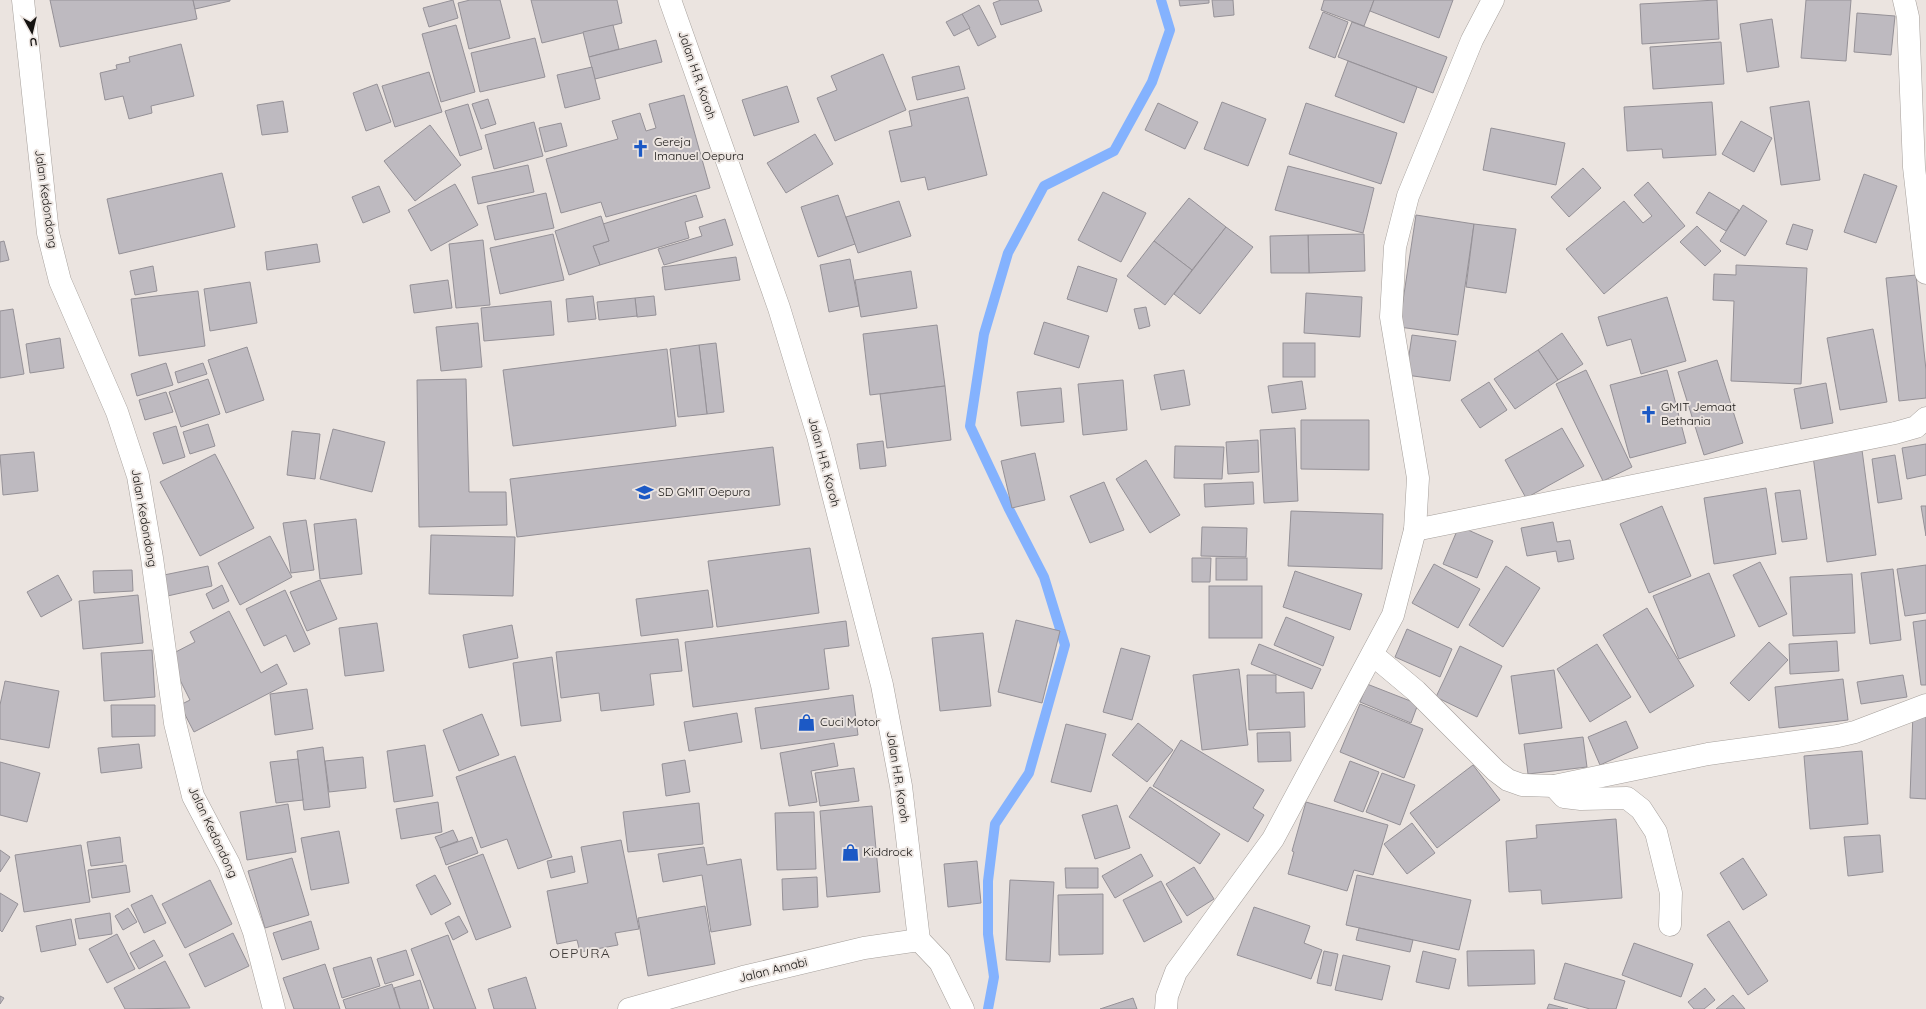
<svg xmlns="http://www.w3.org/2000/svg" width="1926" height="1009" font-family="Quicksand,sans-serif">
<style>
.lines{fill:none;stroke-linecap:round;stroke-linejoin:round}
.stream{stroke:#84b2fe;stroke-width:10}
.building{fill:#bebac0;stroke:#959197}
.street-casing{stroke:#a6a09c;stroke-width:23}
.secondary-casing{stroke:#a6a09c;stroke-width:23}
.primary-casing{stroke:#a6a09c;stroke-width:23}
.street{stroke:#fff;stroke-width:22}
.secondary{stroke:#fff;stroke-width:22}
.primary{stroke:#fff;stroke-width:22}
.labels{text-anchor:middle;stroke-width:4;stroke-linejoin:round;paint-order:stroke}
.street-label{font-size:12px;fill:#141210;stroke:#ebe4e0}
.poi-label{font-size:12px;fill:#141210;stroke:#ebe4e0;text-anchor:start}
.quarter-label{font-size:14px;letter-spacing:1px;fill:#3e3936;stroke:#ebe4e0}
</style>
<rect width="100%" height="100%" fill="#ebe4e0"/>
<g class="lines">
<!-- stream -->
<polyline class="stream" points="988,1009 994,977 988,934 988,881 995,824 1029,773 1065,645 1044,577 1009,509 970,426 984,334 1008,253 1044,186 1114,151 1152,82 1170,30 1161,0"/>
</g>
<!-- building -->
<g class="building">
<polygon points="50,0 193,0 197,19 60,47"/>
<polygon points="193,0 230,0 230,1 195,9"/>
<polygon points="453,0 458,18 429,27 423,8"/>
<polygon points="470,0 500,0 510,38 469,49 458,3"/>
<polygon points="531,0 617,0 622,23 542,43"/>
<polygon points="1001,0 1038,0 1042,11 1001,25 993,3"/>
<polygon points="1179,0 1209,0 1209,3 1180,6"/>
<polygon points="1212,0 1233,0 1234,15 1214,17"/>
<polygon points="1324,0 1374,0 1364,26 1321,10"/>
<polygon points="1374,0 1453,0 1439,38 1370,11"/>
<polygon points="1717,0 1719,39 1642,44 1640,4"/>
<polygon points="1806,0 1851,0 1846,61 1801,58"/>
<polygon points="979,5 996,37 978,46 962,14"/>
<polygon points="1323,12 1348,22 1335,58 1309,48"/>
<polygon points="1857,13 1895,16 1891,55 1854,52"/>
<polygon points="962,14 970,28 954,36 946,22"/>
<polygon points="1772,19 1779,67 1747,72 1740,24"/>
<polygon points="1352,22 1447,57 1433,93 1338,57"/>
<polygon points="456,25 475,92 441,102 422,34"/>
<polygon points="613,25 619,49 589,57 583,32"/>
<polygon points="535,38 545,77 480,92 471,53"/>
<polygon points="656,40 662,62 595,79 589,57"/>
<polygon points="1721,42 1724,84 1653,89 1650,47"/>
<polygon points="181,44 194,96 151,106 152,113 129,119 123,96 105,100 100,73 117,69 116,65 130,62 129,57"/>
<polygon points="883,54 906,110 835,141 817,98 837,90 831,76"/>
<polygon points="1348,61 1417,87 1404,123 1335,96"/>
<polygon points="959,66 965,89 917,100 912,77"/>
<polygon points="592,67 600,99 565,108 557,75"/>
<polygon points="429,72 442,112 395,127 382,86"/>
<polygon points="377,84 391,122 366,131 353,93"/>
<polygon points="787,86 799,122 754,136 742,100"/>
<polygon points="684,95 710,188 606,217 601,202 561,213 546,159 618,139 612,121 640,113 646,131 656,128 649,104"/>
<polygon points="968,97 987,175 928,190 925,177 901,182 889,131 912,126 909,111"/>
<polygon points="488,99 496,124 481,129 472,104"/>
<polygon points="283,101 288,132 262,135 257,105"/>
<polygon points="1809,101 1820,180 1781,185 1770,107"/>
<polygon points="1222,102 1266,119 1248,166 1204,149"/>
<polygon points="1712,102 1716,155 1663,158 1662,149 1627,151 1624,107"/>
<polygon points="1158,103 1198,122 1185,149 1145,130"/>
<polygon points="1306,103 1397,133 1381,184 1289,154"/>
<polygon points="468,104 482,149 460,156 445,111"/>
<polygon points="1741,121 1772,138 1754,172 1722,154"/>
<polygon points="534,122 543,156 494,169 485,135"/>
<polygon points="561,123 567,146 545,152 539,128"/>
<polygon points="430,125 461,165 415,201 384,161"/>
<polygon points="1491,128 1565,143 1556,185 1483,170"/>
<polygon points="815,134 833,164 786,193 767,163"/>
<polygon points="528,165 534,192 478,204 472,177"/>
<polygon points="1288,166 1374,188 1363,233 1275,210"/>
<polygon points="1583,168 1601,188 1569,217 1551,197"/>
<polygon points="222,173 235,227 119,254 107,199"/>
<polygon points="1864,174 1897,186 1876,243 1844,232"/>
<polygon points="1648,182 1685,226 1604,294 1566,249 1624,201 1643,223 1652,216 1634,195"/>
<polygon points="455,184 478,225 431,251 408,210"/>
<polygon points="379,186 390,212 363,223 352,197"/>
<polygon points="1103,192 1146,213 1121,262 1078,240"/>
<polygon points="1709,192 1739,210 1726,231 1696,213"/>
<polygon points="546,193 554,228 495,240 487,206"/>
<polygon points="696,195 703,217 685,222 689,238 600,265 593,246 609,241 603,224"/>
<polygon points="838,195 855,244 818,257 801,207"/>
<polygon points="1189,198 1226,227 1192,270 1154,241"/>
<polygon points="899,201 911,236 858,253 846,217"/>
<polygon points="1743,205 1767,221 1745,256 1720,241"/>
<polygon points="1416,215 1474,224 1458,335 1399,327"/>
<polygon points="601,216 609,241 593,246 600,265 569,275 555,231"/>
<polygon points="725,219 733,245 664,265 658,249 702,236 699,227"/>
<polygon points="1474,224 1516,229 1506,293 1466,287"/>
<polygon points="1793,224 1813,230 1807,250 1786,244"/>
<polygon points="1697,226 1721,251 1705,266 1680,242"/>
<polygon points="1226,227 1253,247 1200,314 1174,294"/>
<polygon points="553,234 564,280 500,294 490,248"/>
<polygon points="1364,234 1365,271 1309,273 1308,235"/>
<polygon points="1308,235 1309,273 1271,273 1270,236"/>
<polygon points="483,240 490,305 456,308 449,244"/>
<polygon points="4,241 9,260 0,262 0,242"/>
<polygon points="1154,241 1192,270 1165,305 1127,276"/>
<polygon points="317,244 320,262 267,270 265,252"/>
<polygon points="736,257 740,280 665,290 662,267"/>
<polygon points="850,259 859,306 829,312 820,265"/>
<polygon points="1736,265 1807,268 1801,384 1731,381 1734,301 1713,300 1714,274 1736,275"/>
<polygon points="153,266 157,291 135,295 130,271"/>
<polygon points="1078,266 1117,279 1107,312 1067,299"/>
<polygon points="911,271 917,308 861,317 855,280"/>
<polygon points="1916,275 1926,370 1926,398 1899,401 1886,278"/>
<polygon points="448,280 452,308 414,313 410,285"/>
<polygon points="250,282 257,323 210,331 204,289"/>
<polygon points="198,291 205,346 139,356 131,299"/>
<polygon points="1306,293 1362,297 1360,337 1304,333"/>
<polygon points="593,296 596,319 568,322 566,299"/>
<polygon points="654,296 656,315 637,317 635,298"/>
<polygon points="1667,297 1686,361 1641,374 1631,339 1607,346 1598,317"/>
<polygon points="635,298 637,316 599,320 597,302"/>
<polygon points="551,301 554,335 484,341 481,308"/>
<polygon points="1146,307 1150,326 1139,329 1134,309"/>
<polygon points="13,309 24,374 0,378 0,311"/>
<polygon points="1044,322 1089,336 1079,368 1034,354"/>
<polygon points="478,323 482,367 441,371 436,327"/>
<polygon points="937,325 945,386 870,395 863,334"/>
<polygon points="1873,329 1887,402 1840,410 1827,338"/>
<polygon points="1562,333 1583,364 1558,380 1538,350"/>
<polygon points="1412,335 1456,341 1450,381 1406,375"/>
<polygon points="60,338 64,368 30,373 26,344"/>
<polygon points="716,343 724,412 707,414 699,345"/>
<rect x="1283" y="343" width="32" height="34"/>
<polygon points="699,345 707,414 678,417 670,349"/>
<polygon points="247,347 264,400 226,413 208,360"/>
<polygon points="667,349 676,426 513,446 503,370"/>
<polygon points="1538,350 1558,380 1515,409 1494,379"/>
<polygon points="1717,360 1743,443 1704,455 1678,372"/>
<polygon points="166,363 173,385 137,396 131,374"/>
<polygon points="203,363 207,374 178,383 175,372"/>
<polygon points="1184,370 1190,405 1161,410 1154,375"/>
<polygon points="1586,370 1632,467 1603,481 1556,384"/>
<polygon points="1667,370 1686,443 1630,458 1610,385"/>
<polygon points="208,379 220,414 181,427 169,392"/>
<polygon points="466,379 469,492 506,492 507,525 419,527 417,380"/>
<polygon points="1123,380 1127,430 1083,435 1078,384"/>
<polygon points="1302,381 1306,409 1272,413 1268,386"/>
<polygon points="1489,382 1507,410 1480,428 1461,400"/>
<polygon points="1826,383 1833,423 1801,429 1794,389"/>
<polygon points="945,386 951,440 887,448 880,394"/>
<polygon points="1061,388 1064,422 1021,426 1017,392"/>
<polygon points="166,392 173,412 145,420 139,400"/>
<polygon points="1301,420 1369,420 1369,470 1301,469"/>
<polygon points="208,424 215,446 190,454 183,432"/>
<polygon points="176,426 185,457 163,464 153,433"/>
<polygon points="1295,428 1298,501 1264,503 1260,430"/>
<polygon points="1562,428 1584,466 1526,498 1505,460"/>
<polygon points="333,429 385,442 372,492 320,479"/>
<polygon points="292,431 320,434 315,479 287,475"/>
<polygon points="1258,440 1259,472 1228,474 1226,442"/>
<polygon points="883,441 886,466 860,469 857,444"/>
<polygon points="1926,444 1926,475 1907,479 1902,448"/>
<polygon points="1175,446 1224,447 1222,479 1174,478"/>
<polygon points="773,447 780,505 517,537 510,479"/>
<polygon points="1862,450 1876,555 1827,562 1813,456"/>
<polygon points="34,452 38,491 3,495 0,455"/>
<polygon points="1035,453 1045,500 1012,508 1001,461"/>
<polygon points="215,454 254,528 200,556 160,482"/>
<polygon points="1895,455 1902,499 1878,503 1872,459"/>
<polygon points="1146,460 1180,515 1150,533 1116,479"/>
<polygon points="1104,482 1124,530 1090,543 1070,496"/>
<polygon points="1253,482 1254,504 1205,507 1204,484"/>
<polygon points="1766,488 1776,554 1714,564 1704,498"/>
<polygon points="1800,490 1807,539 1782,542 1775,493"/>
<polygon points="1662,506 1691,576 1649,593 1620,524"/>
<polygon points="1921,506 1926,506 1926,536"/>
<polygon points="1291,511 1383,514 1382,569 1288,566"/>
<polygon points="356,519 362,574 320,579 314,524"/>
<polygon points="306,520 314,570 291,573 283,523"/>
<polygon points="1553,522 1557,542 1570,540 1574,559 1558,562 1556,551 1527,556 1521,528"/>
<polygon points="1459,526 1493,541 1477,578 1443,564"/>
<polygon points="1202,527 1247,528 1246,557 1201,556"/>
<polygon points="431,535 515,537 513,596 429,594"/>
<polygon points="270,536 292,577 240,605 218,563"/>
<polygon points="810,548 819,613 717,627 708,561"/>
<polygon points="1192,558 1211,558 1210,582 1192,582"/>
<rect x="1216" y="558" width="31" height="22"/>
<polygon points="1760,562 1787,614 1759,627 1733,575"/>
<polygon points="1434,564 1480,589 1458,628 1412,603"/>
<polygon points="1926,565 1926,613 1905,616 1897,569"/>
<polygon points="208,566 212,586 163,597 159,576"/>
<polygon points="1506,566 1540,588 1503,647 1469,625"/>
<polygon points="1893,569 1901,640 1870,644 1861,573"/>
<polygon points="132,570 133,591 94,593 93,571"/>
<polygon points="1295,571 1362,594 1350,630 1283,607"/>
<polygon points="1709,573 1735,636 1679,659 1653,596"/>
<polygon points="1852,574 1855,633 1793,636 1790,577"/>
<polygon points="58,575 72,600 41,617 27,592"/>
<polygon points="320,580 337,619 307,631 290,592"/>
<polygon points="222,585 229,601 213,609 206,594"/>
<rect x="1209" y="586" width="53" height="52"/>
<polygon points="285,590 310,644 294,652 286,635 264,646 246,609"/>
<polygon points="708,590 713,627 641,636 636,599"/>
<polygon points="138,595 143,643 83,649 79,601"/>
<polygon points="1647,608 1694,686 1650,713 1603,635"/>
<polygon points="229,611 261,673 277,664 287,684 194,732 180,705 190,700 168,656 195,642 190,632"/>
<polygon points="1286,617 1334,637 1323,666 1274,645"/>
<polygon points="1016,620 1060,631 1042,703 998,692"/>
<polygon points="1926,620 1926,685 1921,685 1913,622"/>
<polygon points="846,621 849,646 824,649 829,689 693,707 685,642"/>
<polygon points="377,623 384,671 345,676 339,628"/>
<polygon points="512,625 518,658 469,668 463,635"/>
<polygon points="1407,629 1452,649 1440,677 1395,657"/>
<polygon points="983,633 991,706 940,711 932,638"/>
<polygon points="678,639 682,671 650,674 654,705 601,711 599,693 561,698 556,652"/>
<polygon points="1837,641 1839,671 1790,674 1789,644"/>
<polygon points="1769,642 1788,660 1749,701 1730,683"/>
<polygon points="1259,644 1321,669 1312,689 1251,664"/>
<polygon points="1597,644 1631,697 1590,722 1557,669"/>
<polygon points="1460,646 1502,666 1477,717 1436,697"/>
<polygon points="1121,648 1150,656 1132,720 1103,712"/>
<polygon points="152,650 155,697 104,701 101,653"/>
<polygon points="552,657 561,721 521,726 513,663"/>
<polygon points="1239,669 1248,745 1202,750 1193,675"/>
<polygon points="1554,670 1562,728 1519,734 1511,676"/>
<polygon points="1247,675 1276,675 1276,693 1304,692 1305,727 1249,730"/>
<polygon points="1903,675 1907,697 1861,704 1857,682"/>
<polygon points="1843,679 1848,720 1779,728 1775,687"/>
<polygon points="5,681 59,691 49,748 0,739 0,705"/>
<polygon points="1367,684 1418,704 1411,723 1360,702"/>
<polygon points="307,689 313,729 275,735 270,694"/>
<polygon points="853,695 858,735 761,749 755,708"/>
<polygon points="1360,704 1423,729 1404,778 1340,752"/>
<polygon points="111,705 155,705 155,736 112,737"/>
<polygon points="1913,712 1926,713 1926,799 1910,798"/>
<polygon points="737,713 742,742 689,751 684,722"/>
<polygon points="482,714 499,755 459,771 443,730"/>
<polygon points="1626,721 1638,748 1600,765 1588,737"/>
<polygon points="1138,723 1173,750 1147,782 1112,755"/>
<polygon points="1066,724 1106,734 1091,792 1051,782"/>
<polygon points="1290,732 1291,761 1258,762 1257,733"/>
<polygon points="1583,737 1587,767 1528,774 1524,744"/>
<polygon points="1181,740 1264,790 1253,808 1264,815 1248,842 1153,786"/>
<polygon points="834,743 838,766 811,771 817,802 789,806 780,753"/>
<polygon points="139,744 142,768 101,773 98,748"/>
<polygon points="425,745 433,796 394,802 387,751"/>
<polygon points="323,747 330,807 304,810 297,751"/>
<polygon points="1862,751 1868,824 1810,829 1804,756"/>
<polygon points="515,756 552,857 518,869 507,839 481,848 456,777"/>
<polygon points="363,757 366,788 329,792 325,761"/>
<polygon points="298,759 303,800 276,803 270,762"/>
<polygon points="685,760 690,792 666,796 662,764"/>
<polygon points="1350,761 1379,772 1363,812 1334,801"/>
<polygon points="0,762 40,773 27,822 0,815"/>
<polygon points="1473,765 1500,800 1437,848 1410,813"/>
<polygon points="854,768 859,801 820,806 815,773"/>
<polygon points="1382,773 1415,785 1400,825 1366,812"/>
<polygon points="1150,787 1220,834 1200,864 1129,817"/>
<polygon points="438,802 442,832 401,839 396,809"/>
<polygon points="1306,802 1388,825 1373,875 1354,870 1347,891 1288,874 1294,852 1292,851"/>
<polygon points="699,803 703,844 628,852 623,812"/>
<polygon points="288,804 296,852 247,860 240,812"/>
<polygon points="1117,805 1130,848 1095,859 1082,815"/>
<polygon points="872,806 880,892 827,897 820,811"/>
<polygon points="814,812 816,869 777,870 775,813"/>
<polygon points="1616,819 1622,898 1542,904 1541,890 1509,892 1506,841 1537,838 1536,825"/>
<polygon points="1412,823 1435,853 1407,874 1384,844"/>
<polygon points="453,830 458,841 440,848 435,837"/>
<polygon points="339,831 349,883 311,890 301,838"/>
<polygon points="1880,835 1883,872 1848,876 1844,837"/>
<polygon points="120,837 123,862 91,866 87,842"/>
<polygon points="472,837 478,853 446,865 440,848"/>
<polygon points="621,840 639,929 615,933 618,945 580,952 577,940 557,944 547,891 588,883 581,847"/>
<polygon points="81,845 90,902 24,912 15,855"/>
<polygon points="704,847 707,865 741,859 751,925 711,932 702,875 663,882 658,854"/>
<polygon points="0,850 10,857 0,872"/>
<polygon points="483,854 511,927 476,940 448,867"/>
<polygon points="1141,854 1153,876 1115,898 1102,876"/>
<polygon points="572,856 575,872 551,878 547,861"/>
<polygon points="292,858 309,915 265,928 248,871"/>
<polygon points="1743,858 1767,895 1743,910 1720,873"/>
<polygon points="977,861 981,903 948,907 944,864"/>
<polygon points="126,865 130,892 92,898 88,870"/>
<polygon points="1194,867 1214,899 1187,916 1166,884"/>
<polygon points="1065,868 1098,868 1098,888 1066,888"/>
<polygon points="435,875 451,904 431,915 416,885"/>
<polygon points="1357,875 1471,900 1459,950 1346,925"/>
<polygon points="817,877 818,907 783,910 782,879"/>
<polygon points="210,880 232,924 185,948 162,904"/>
<polygon points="1010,880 1054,882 1050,962 1006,960"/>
<polygon points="1161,881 1182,922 1144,942 1123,900"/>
<polygon points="0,893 18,904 2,932 0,930"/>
<polygon points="1103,894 1103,954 1059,955 1058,895"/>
<polygon points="152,895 166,923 144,933 131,905"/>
<polygon points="705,906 715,964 648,976 638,918"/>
<polygon points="1254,907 1310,926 1304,943 1322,950 1311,979 1237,955"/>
<polygon points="128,908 137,922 123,930 115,916"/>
<polygon points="110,913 112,934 79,939 75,919"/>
<polygon points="459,916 468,932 453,940 445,923"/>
<polygon points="71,919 76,945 41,952 36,926"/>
<polygon points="311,921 319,949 282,960 273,933"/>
<polygon points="1729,921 1768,981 1748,995 1707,935"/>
<polygon points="1359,928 1413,940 1410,952 1356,940"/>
<polygon points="233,933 249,966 205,987 189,954"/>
<polygon points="117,934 135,969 107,983 89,949"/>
<polygon points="448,935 476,1009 434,1009 411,949"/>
<polygon points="154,940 163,956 139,969 130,953"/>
<polygon points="1634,943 1693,964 1681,997 1622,975"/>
<polygon points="406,950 414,975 385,984 377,959"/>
<polygon points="1534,950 1535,984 1468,986 1467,951"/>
<polygon points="1324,951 1338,954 1331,986 1317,983"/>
<polygon points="1423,951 1456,959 1449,989 1416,982"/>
<polygon points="1343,955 1390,966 1382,1000 1335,990"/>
<polygon points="371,957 380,986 342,998 333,968"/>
<polygon points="165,961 190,1008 125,1009 114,988"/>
<polygon points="1565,963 1625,981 1616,1009 1590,1009 1554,999"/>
<polygon points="325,964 340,1009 294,1009 283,978"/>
<polygon points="526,977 536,1009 494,1009 488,989"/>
<polygon points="420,980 429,1009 400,1009 394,988"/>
<polygon points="392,984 400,1009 346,1009 343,1000"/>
<polygon points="1705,988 1715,1000 1704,1009 1694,1009 1688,1002"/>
<polygon points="1733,995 1745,1009 1716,1009"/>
<polygon points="0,996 4,998 0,1004"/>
<polygon points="1133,998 1137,1009 1100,1009"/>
<polygon points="1549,1004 1568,1009 1547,1009"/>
</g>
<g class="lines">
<defs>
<g id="street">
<polyline points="23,0 48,233 60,281 117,412 138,476 152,558 175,723 193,796 229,864 254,932 274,1009"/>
<polyline points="1904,0 1908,17 1914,167 1926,273"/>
<polyline points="1415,530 1895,433 1916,427 1926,418"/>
<polyline points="1373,655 1416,691 1496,771 1508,780 1522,785 1554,786 1708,754 1838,736 1855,732 1926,705"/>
<polyline points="1554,786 1564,797 1581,799 1627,798 1641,809 1656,832 1671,893 1670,925"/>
</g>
<g id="secondary">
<polyline points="670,0 779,308 818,436 882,685 901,786 919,940"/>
<polyline points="1166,1009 1167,996 1176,972 1273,839 1393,615 1415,530 1418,478 1391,317 1395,247 1408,196 1472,40 1493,0"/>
</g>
<polyline id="primary" points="629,1009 743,977 864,948 919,940 940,962 963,1009"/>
</defs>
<!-- street casing -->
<use href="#street" class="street-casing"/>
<!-- secondary casing -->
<use href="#secondary" class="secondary-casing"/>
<!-- primary casing -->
<use href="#primary" class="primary-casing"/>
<!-- street -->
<use href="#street" class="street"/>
<!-- secondary -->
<use href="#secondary" class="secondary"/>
<!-- primary -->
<use href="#primary" class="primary"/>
</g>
<!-- icons -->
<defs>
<symbol id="church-bare" viewBox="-9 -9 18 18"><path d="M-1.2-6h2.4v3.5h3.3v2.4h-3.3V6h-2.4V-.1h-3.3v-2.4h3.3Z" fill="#1c59c5" stroke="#ebe4e0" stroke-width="2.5" paint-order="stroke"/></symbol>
<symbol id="school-bare" viewBox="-9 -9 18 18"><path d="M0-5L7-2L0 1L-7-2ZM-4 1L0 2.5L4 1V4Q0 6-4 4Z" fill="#1c59c5" stroke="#ebe4e0" stroke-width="2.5" paint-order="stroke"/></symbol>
<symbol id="shop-bare" viewBox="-9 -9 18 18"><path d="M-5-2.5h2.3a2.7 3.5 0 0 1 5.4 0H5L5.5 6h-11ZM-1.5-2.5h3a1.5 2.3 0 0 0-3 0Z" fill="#1c59c5" stroke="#ebe4e0" stroke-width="2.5" paint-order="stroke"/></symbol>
</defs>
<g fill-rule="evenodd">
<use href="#church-bare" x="628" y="136" width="25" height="25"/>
<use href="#church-bare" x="1636" y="402" width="25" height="25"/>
<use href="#school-bare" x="632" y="480" width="25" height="25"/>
<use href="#shop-bare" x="794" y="710" width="25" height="25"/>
<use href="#shop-bare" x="838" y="840" width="25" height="25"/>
</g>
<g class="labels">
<!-- street labels -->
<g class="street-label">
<text transform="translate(697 75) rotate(71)" y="4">Jalan H.R. Koroh</text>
<text transform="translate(46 199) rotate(82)" y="4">Jalan Kedondong</text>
<text transform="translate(824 462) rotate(75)" y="4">Jalan H.R. Koroh</text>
<text transform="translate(144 518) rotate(80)" y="4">Jalan Kedondong</text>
<text transform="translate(898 777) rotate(81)" y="4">Jalan H.R. Koroh</text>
<text transform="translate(213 832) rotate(65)" y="4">Jalan Kedondong</text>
<text transform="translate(773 970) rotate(-14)" y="4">Jalan Amabi</text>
</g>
<!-- poi labels -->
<g class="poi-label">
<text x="654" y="146">Gereja<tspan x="654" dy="14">Imanuel Oepura</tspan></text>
<text x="1661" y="411">GMIT Jemaat<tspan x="1661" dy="14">Bethania</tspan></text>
<text x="658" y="496">SD GMIT Oepura</text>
<text x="820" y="726">Cuci Motor</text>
<text x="863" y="856">Kiddrock</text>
</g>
<!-- quarter labels -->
<g class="quarter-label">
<text x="580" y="958">OEPURA</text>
</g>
</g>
<!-- north arrow -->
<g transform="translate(32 32) rotate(172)" stroke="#ebe4e0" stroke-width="3" paint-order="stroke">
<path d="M0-3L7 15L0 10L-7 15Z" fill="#141210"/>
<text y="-6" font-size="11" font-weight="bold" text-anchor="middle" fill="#141210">U</text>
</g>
</svg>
